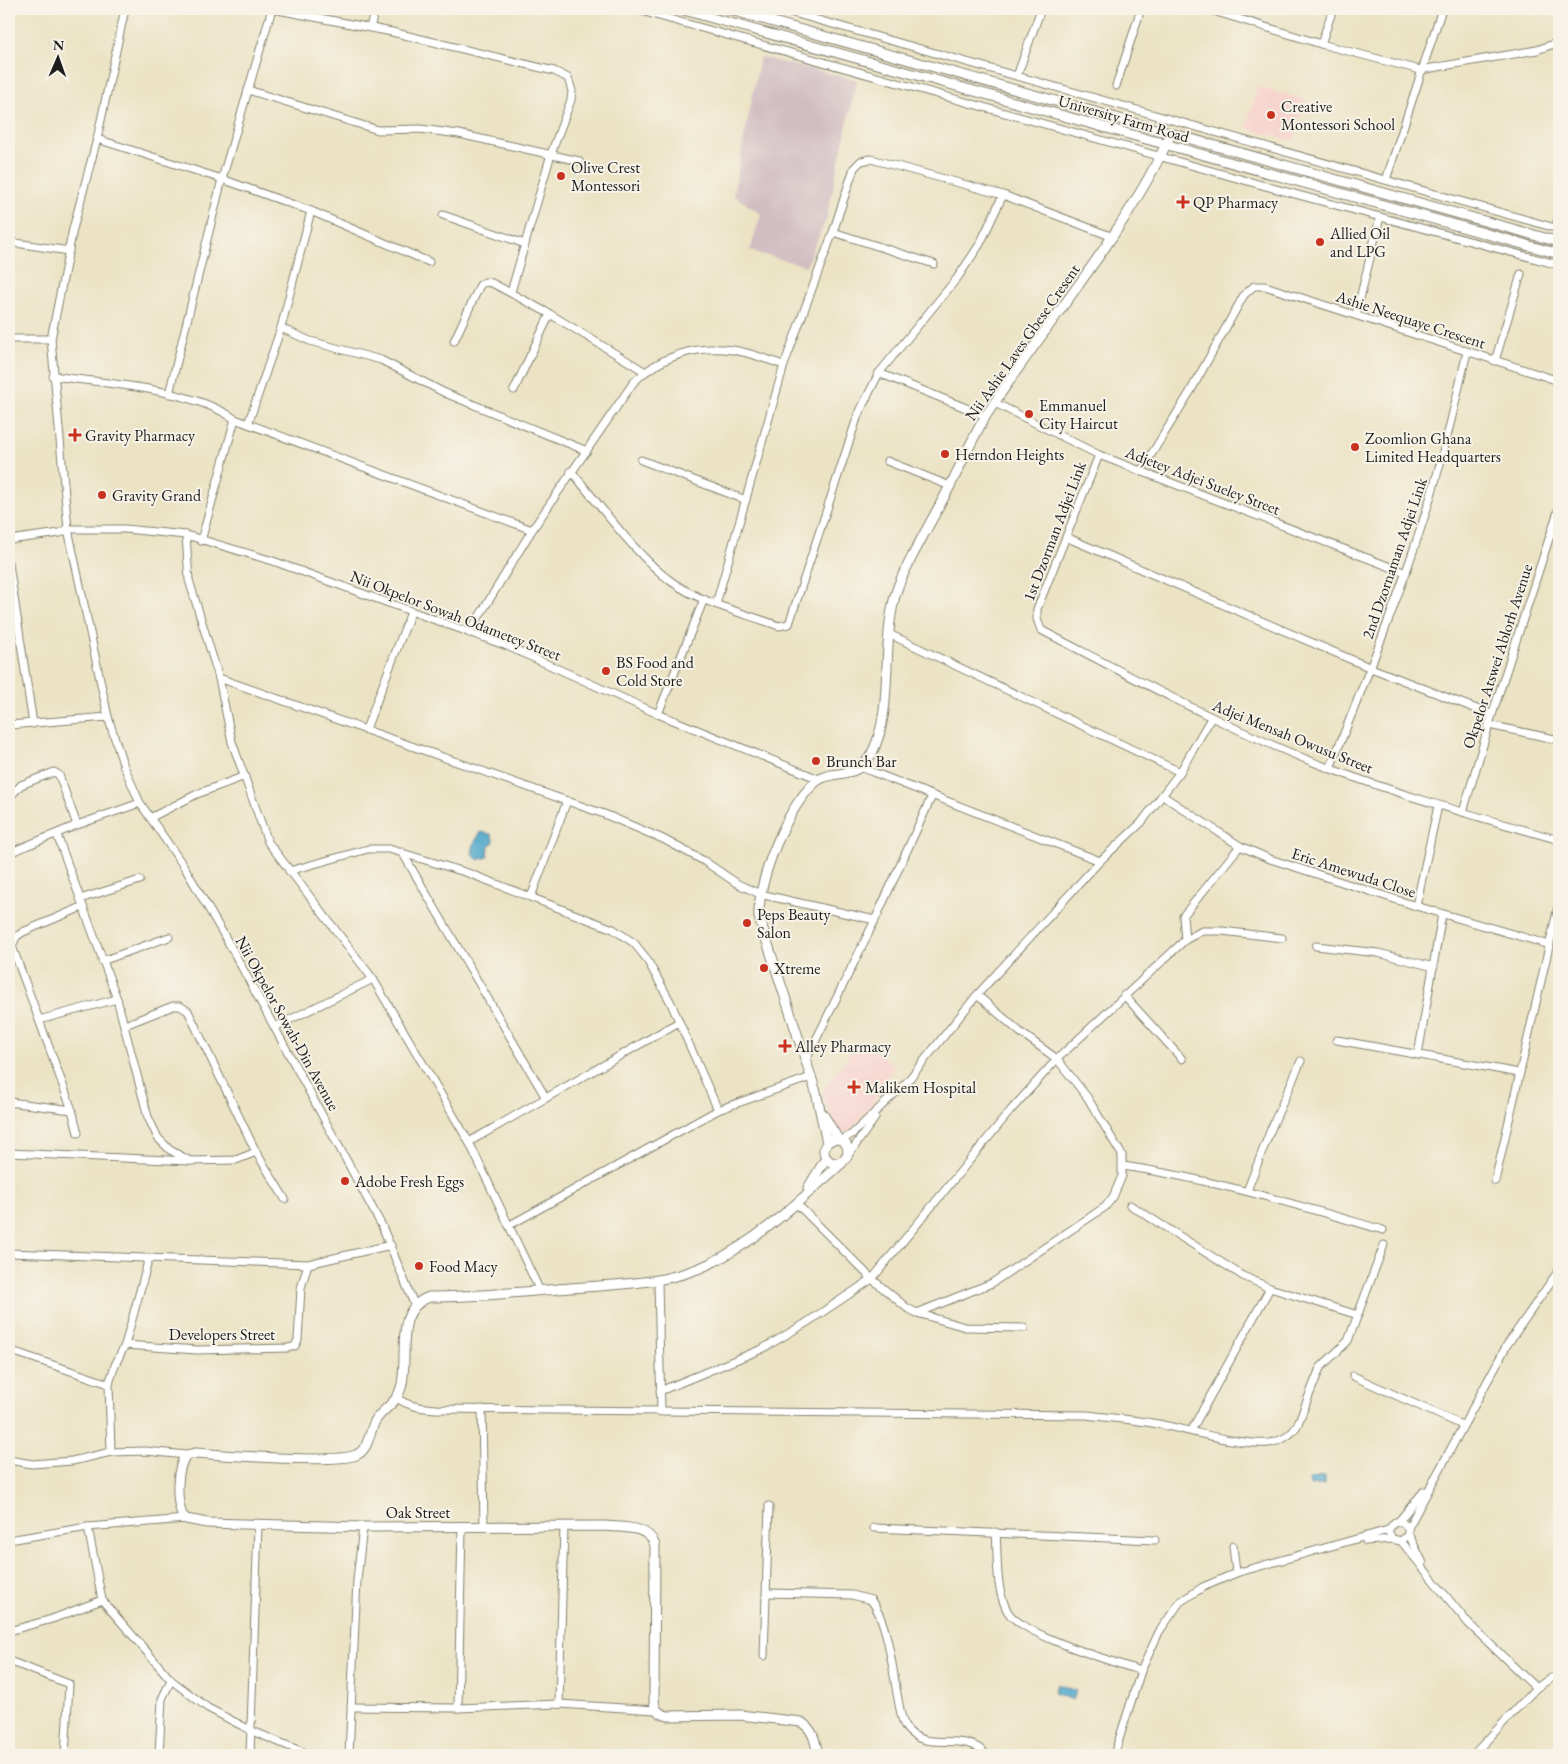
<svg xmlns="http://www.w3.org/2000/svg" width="1568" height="1764" font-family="'EB Garamond',serif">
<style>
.built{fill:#f7d0cb}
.industrial{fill:#d2bec2}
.water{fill:#4ba5c9;stroke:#346072}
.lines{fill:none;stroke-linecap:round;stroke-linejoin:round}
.minor-casing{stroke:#848070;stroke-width:9}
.tertiary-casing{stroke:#848070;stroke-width:11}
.minor{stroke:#fff;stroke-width:7}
.tertiary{stroke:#fff;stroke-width:9}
.poi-dot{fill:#c8321e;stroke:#f7f3e8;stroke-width:2}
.labels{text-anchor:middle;stroke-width:4;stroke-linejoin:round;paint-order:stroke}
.poi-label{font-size:16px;fill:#1c1c1c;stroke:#f7f3e8;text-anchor:start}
.street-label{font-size:16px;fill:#1c1c1c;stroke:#f7f3e8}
</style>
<rect width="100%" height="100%" fill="#f7f3e8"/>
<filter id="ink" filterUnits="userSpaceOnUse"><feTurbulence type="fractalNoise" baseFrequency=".02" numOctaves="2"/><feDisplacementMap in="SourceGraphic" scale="10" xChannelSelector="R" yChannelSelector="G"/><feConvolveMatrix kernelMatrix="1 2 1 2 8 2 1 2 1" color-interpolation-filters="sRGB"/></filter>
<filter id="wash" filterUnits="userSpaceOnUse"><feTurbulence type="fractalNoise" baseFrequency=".0096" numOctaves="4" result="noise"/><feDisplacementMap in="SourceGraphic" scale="20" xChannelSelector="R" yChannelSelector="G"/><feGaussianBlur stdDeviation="1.12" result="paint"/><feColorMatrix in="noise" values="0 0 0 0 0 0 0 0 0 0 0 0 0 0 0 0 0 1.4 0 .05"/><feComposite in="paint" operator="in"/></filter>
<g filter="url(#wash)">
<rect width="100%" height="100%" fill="#ebe3c4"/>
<!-- built -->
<g class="built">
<polygon points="1257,87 1305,99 1293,141 1246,128"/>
<polygon points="859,1041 896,1066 881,1084 882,1090 851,1130 846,1132 837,1130 821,1093"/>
</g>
<!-- industrial -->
<polygon class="industrial" points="760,57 857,80 826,220 806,266 750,251 761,214 733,195"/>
<!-- water -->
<g class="water">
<polygon points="481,832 491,834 494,842 489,846 488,857 478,860 472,854 474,843"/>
<polygon points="1325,1477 1325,1485 1310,1486 1309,1479"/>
<polygon points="1057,1684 1076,1691 1073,1700 1054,1693"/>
</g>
</g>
<g filter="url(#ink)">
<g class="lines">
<defs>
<g id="minor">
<polyline points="273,9 392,32 554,71 568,78 572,91 571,100 551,154 511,292"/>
<polyline points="634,9 1276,189 1559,265"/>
<polyline points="779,9 1559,229"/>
<polyline points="1207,9 1321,44 1420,70 1537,50 1559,42"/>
<polyline points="370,28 375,9"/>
<polyline points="1321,44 1333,9"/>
<polyline points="1017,76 1041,9"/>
<polyline points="1116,86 1141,9"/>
<polyline points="248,90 378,130 420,129 459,134 579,161"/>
<polyline points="97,139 222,179 311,211 429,262"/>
<polyline points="1386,180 1442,9"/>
<polyline points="443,215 525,244"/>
<polyline points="1555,228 1559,216"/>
<polyline points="833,232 934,264"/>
<polyline points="9,242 69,251"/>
<polyline points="1356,315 1380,217"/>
<polyline points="281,328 310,341 381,360 445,393 587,451"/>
<polyline points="9,339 51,339"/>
<polyline points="454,341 480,285 485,282 492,283 550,314 644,371"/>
<polyline points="1495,361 1521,274"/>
<polyline points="879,373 986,416"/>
<path d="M53 376C108 384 189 388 235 419L532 530"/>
<polyline points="514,390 550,314"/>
<polyline points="169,394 222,179 272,9"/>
<polyline points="995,403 1099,455 1406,573"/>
<polyline points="248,424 281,328 311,211"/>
<path d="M1099 455 1037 609V619L1041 630C1136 679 1231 731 1331 769 1406 797 1483 818 1559 840"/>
<polyline points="641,460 746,500"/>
<polyline points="887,461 950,486"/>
<path d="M571 471C600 505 637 557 672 582 703 604 744 613 779 626L789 624 858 415 879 373 958 277 980 244 1003 195"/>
<polyline points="1141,471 1190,392 1244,295 1254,286 1265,286 1559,381"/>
<polyline points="186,535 189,580 219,678 232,742 268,842 373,979 469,1142 540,1291"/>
<polyline points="1068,538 1371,668 1492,715"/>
<polyline points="9,540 60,533 68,529 125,529 186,535 273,561 507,646 658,714 819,779"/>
<polyline points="201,541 235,419"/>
<polyline points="9,564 33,724"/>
<polyline points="716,604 784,365 833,232 854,168 861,161 871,159 1003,195 1113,237"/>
<path d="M469 633 532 530 633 383C658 357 695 345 732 350 749 352 768 360 784 365"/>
<polyline points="889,634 1180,772"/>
<polyline points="219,678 604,814 663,839 704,861 738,884 760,894 875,920"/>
<polyline points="658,714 704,599"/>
<polyline points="108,717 68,529 51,339 73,229 97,139 125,9"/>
<polyline points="9,725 108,717 123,764 140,803 185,868 232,949 382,1226 414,1304"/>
<polyline points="1489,725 1559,740"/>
<polyline points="366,729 411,612"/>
<polyline points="860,767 1100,861"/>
<path d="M1330 768C1367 677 1404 586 1432 492 1446 446 1456 399 1467 352"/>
<polyline points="1163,796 1240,846 1270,859 1416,906 1550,945"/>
<polyline points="9,798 21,785 54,772 59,775 77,825"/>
<polyline points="1463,812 1492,715 1559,508"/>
<polyline points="150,818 197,794 245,776"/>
<polyline points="57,835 117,999 148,1117 158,1138 170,1150 190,1161"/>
<polyline points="402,852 546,1098"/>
<polyline points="9,853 77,825 140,803"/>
<polyline points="289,871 368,849 389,849 468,873 613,929 634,943 646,958 670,1001 718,1110"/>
<polyline points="531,897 567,801"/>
<polyline points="80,899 140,880"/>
<polyline points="1416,906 1438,806"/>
<polyline points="1185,940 1183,916 1240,846"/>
<polyline points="12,946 72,1110 78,1133"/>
<polyline points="1316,946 1378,953 1434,967"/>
<polyline points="9,953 16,937 23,932 82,907"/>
<polyline points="102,961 169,937"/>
<polyline points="1124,995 1182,1059"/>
<polyline points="39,1020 117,999"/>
<polyline points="125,1025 173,1006 180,1006 188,1011 256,1152 285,1199"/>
<polyline points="275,1027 373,979"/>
<polyline points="1337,1040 1519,1073"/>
<polyline points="1418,1055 1442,914"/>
<polyline points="806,1060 875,920 932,796"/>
<polyline points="9,1102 72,1110"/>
<polyline points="842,1140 852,1134 906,1083 977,995 1100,861 1141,823 1180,772 1211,718"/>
<polyline points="469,1142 679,1022"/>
<polyline points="9,1153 190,1161 236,1160 256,1152"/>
<polyline points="847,1157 875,1118"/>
<path d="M1123 1166C1212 1179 1297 1205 1383 1230"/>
<polyline points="1495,1181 1559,903"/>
<polyline points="1247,1191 1271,1129 1301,1061"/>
<polyline points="796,1203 872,1279 907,1308 917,1313 965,1327 1024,1328"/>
<polyline points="1130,1205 1243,1276 1270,1288 1358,1315"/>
<polyline points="510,1225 718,1110 811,1077"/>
<polyline points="9,1253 308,1264 391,1245"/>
<polyline points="658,1281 661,1412"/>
<polyline points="917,1313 992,1283 1105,1207 1113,1197 1122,1176 1122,1155 1087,1097 1057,1059 1020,1032 977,995"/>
<polyline points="125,1345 197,1350 288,1348 295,1346 298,1340 301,1288 308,1264"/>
<polyline points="9,1350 109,1384"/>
<polyline points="1353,1376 1462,1425"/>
<polyline points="660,1391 762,1349 806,1323 872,1279 1011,1110 1057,1059 1185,940 1202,931 1222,931 1282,938"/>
<path d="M397 1398C409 1407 423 1408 437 1409L1087 1415C1109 1418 1130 1419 1152 1423 1183 1428 1239 1446 1269 1443 1282 1441 1290 1436 1297 1426L1320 1368 1348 1341 1384 1245"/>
<polyline points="482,1409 484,1527"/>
<polyline points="1191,1431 1270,1288"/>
<polyline points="111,1452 109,1384 115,1365 125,1345 149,1258"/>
<polyline points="9,1460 32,1464 72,1461 111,1452 146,1451 186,1455"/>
<polyline points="1398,1522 1424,1491"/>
<polyline points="88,1527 102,1600 171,1680 208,1708 250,1730 310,1755"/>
<polyline points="874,1528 1155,1540"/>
<polyline points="1408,1528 1507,1345 1559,1270"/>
<path d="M996 1532C998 1557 995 1590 1008 1612 1022 1635 1112 1661 1141 1671"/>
<polyline points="1408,1533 1423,1563"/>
<polyline points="9,1540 88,1527 186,1519"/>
<polyline points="1366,1541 1392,1539"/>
<polyline points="1401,1541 1408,1535 1408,1528 1402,1522 1395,1522 1388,1530 1392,1539 1401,1541 1468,1623 1536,1688 1473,1755"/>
<polyline points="1233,1546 1236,1573"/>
<path d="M768 1593 852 1595 871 1600C889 1624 892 1669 898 1699 900 1709 901 1720 906 1728 925 1754 966 1729 986 1755"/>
<polyline points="9,1631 52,1619 102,1600"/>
<polyline points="764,1656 769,1506"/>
<polyline points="9,1661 69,1684 65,1755"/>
<polyline points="1536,1688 1551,1678 1559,1676"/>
<polyline points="559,1704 564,1526"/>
<polyline points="351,1707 458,1708 559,1704 656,1710"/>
<polyline points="458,1708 462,1528"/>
<polyline points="159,1755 162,1699 171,1680"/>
<polyline points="250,1755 258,1525"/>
<polyline points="349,1755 357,1580 363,1527"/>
<polyline points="1114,1755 1141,1671 1159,1632 1180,1602 1203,1587 1236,1573 1388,1530"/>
</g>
<g id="tertiary">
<polyline points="680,9 1559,254"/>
<polyline points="727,9 1559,242"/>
<polyline points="823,1114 838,1139"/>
<circle cx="836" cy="1151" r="12"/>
<path d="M827 1143 816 1092 759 917C757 881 788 804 817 781 834 768 856 782 872 753 897 705 877 629 902 577 917 545 935 515 951 484 963 461 973 436 987 414 1048 320 1124 236 1171 134"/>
<polyline points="808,1188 826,1158"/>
<path d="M818 1755C815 1741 814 1730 801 1722L740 1715 668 1716C657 1713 654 1709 654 1697L655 1545C648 1525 623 1528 605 1526L363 1527 207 1523 186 1519 182 1515C176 1498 176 1469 186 1455L196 1453C224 1455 335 1464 356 1455 368 1450 369 1435 374 1423 381 1409 396 1405 401 1388 410 1356 392 1311 429 1297 476 1297 523 1292 570 1288 617 1284 667 1285 711 1263 762 1238 801 1199 843 1162"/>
</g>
</defs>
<!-- minor casing -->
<use href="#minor" class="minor-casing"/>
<!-- tertiary casing -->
<use href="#tertiary" class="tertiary-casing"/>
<!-- minor -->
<use href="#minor" class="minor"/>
<!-- tertiary -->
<use href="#tertiary" class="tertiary"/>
</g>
</g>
<!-- markers -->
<g class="poi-dot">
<circle cx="1271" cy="115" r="5"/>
<circle cx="561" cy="176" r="5"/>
<path d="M1180.5 194.5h5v5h5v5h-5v5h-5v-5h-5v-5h5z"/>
<circle cx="1320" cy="242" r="5"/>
<circle cx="1029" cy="414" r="5"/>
<path d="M72.5 427.5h5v5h5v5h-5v5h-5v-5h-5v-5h5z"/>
<circle cx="1355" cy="447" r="5"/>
<circle cx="945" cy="454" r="5"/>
<circle cx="102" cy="495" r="5"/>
<circle cx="606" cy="671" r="5"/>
<circle cx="816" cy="761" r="5"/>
<circle cx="747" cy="923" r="5"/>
<circle cx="764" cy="968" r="5"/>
<path d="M782.5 1038.5h5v5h5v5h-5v5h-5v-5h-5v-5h5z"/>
<path d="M851.5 1079.5h5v5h5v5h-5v5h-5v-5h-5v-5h5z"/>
<circle cx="345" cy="1181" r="5"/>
<circle cx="419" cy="1266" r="5"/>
</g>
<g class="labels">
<!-- poi labels -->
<g class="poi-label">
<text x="1281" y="112">Creative<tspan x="1281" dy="18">Montessori School</tspan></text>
<text x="571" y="173">Olive Crest<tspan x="571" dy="18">Montessori</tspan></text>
<text x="1193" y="208">QP Pharmacy</text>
<text x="1330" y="239">Allied Oil<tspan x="1330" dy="18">and LPG</tspan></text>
<text x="1039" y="411">Emmanuel<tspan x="1039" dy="18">City Haircut</tspan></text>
<text x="85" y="441">Gravity Pharmacy</text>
<text x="1365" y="444">Zoomlion Ghana<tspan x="1365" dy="18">Limited Headquarters</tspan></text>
<text x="955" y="460">Herndon Heights</text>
<text x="112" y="501">Gravity Grand</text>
<text x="616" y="668">BS Food and<tspan x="616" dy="18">Cold Store</tspan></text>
<text x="826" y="767">Brunch Bar</text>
<text x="757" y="920">Peps Beauty<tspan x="757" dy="18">Salon</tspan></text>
<text x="774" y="974">Xtreme</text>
<text x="795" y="1052">Alley Pharmacy</text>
<text x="865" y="1093">Malikem Hospital</text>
<text x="355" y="1187">Adobe Fresh Eggs</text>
<text x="429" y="1272">Food Macy</text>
</g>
<!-- street labels -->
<g class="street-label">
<text transform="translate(1124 118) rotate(16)" y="6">University Farm Road</text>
<text transform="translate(1411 319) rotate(18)" y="6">Ashie Neequaye Crescent</text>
<text transform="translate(1022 342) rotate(-55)" y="6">Nii Ashie Laves Gbese Cresent</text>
<text transform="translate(1203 480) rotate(21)" y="6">Adjetey Adjei Sueley Street</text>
<text transform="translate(1054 531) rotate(-69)" y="6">1st Dzorman Adjei Link</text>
<text transform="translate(1394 558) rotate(-71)" y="6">2nd Dzornaman Adjei Link</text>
<text transform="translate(456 615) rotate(21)" y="6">Nii Okpelor Sowah Odametey Street</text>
<text transform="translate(1497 656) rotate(-72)" y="6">Okpelor Atswei Ablorh Avenue</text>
<text transform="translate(1293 736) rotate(22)" y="6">Adjei Mensah Owusu Street</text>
<text transform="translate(1354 872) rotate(18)" y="6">Eric Amewuda Close</text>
<text transform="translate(288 1023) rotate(61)" y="6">Nii Okpelor Sowah-Din Avenue</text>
<text x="222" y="1340">Developers Street</text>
<text x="418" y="1518">Oak Street</text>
</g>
</g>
<!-- margin -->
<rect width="1568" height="1764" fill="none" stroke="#f7f3e8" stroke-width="30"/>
<!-- north arrow -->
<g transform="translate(58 58) rotate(2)" stroke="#f7f3e8" stroke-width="4" paint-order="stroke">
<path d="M0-4L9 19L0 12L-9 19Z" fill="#1c1c1c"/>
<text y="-8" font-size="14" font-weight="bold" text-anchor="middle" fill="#1c1c1c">N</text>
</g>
</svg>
